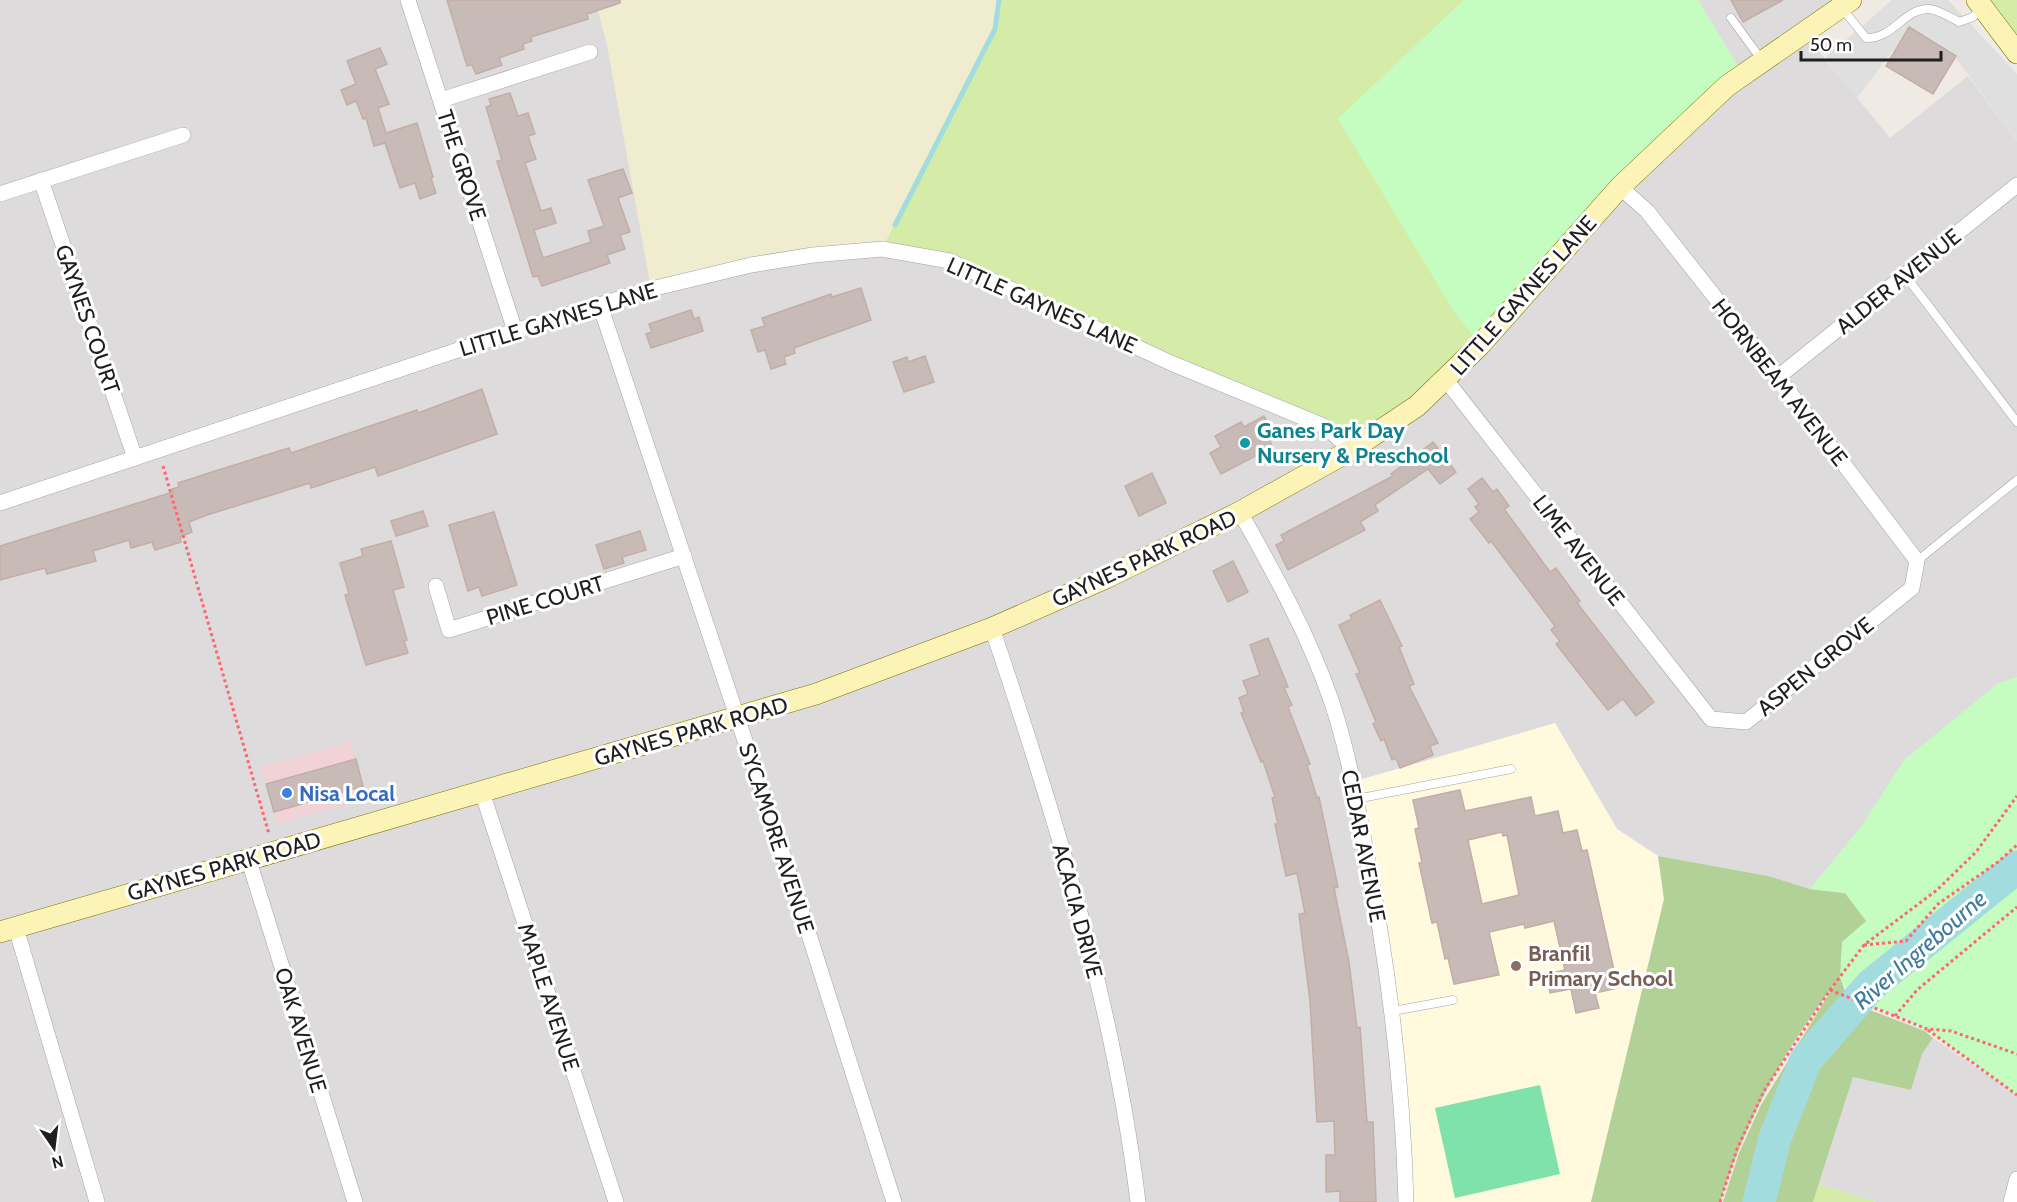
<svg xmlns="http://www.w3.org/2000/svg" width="2017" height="1202" font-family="Cabin,sans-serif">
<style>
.residential{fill:#dddbdc}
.commercial{fill:#f1d3d7}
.education{fill:#fff9de}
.farmland{fill:#efeccf}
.grass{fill:#d5eca8}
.forest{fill:#b2d197}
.park{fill:#c5fcbf}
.pitch{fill:#7fe2ab}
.parking{fill:#dfdfdf}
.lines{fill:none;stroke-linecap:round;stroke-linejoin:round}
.stream{stroke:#a3dcdf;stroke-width:5}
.river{stroke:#a3dcdf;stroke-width:33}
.building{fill:#c8bbb7;stroke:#c2aea6;stroke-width:1.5;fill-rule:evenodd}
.lane-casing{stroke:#a3a3a3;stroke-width:9}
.street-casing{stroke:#a3a3a3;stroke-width:16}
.secondary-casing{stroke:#7b7400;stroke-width:22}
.path{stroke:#ff6670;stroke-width:3;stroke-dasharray:3 3;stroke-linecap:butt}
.lane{stroke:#fff;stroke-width:8}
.street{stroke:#fff;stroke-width:15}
.secondary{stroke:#fcf4b6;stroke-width:21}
.culture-dot{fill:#0f9aa8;stroke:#fff;stroke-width:2}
.shop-dot{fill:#3f7fe0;stroke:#fff;stroke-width:2}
.education-dot{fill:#8d6e63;stroke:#fff;stroke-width:2}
.labels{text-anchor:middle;stroke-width:6;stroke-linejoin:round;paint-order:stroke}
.street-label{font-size:22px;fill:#1f1f1f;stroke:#fff}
.culture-label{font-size:22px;font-weight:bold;fill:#0d838f;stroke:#fff;text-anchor:start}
.shop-label{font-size:22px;font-weight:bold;fill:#366cbe;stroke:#fff;text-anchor:start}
.education-label{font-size:22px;font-weight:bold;fill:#785e54;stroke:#fff;text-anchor:start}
.water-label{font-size:24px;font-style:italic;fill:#3e7c9b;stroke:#fff}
</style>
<rect width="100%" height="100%" fill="#f0eae4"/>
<!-- residential -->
<g class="residential">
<polygon points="0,0 595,0 606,40 813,255 932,256 1386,429 1743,75 1698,0 1851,0 1803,32 1890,138 1968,76 2017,142 2017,677 1997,684 1860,828 1810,889 1768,876 1658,856 1617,829 1555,723 1375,897 1406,1202 0,1202"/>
<polygon points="1933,1038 2017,1095 2017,1202 1876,1202 1819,1184 1853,1077 1911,1090 1922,1054"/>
</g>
<!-- commercial -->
<polygon class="commercial" points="351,741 366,798 277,824 261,767"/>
<!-- education -->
<polygon class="education" points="1555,723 1617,829 1658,856 1664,899 1591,1202 1406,1202 1405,1147 1352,782"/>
<!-- farmland -->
<polygon class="farmland" points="595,0 999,0 995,29 882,249 651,289 606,40"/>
<!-- grass -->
<g class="grass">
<polygon points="999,0 1464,0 1338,119 1480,345 1351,450 1326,427 951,261 882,249 995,29"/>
<polygon points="1990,0 2017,0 2017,53 1983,6"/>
<polygon points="1819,1184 1876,1202 1813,1202"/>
</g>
<!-- forest -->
<path class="forest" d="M1658 856 1768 876 1810 889 1845 893 1867 921 1840 977 1849 1002 1925 1031 1933 1038 1922 1054 1911 1090 1853 1077 1813 1202H1723L1739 1153 1761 1105 1835 984C1783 1050 1745 1123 1720 1202H1591L1664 899Z"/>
<!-- park -->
<g class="park">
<polygon points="1464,0 1698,0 1743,74 1480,345 1453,310 1338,119"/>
<polygon points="2017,677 2017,1095 1927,1029 1852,998 1840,977 1842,942 1866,921 1845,893 1810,889 1860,828 1904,760 1997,684"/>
</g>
<!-- pitch -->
<polygon class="pitch" points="1540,1085 1560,1174 1455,1198 1435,1108"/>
<!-- parking -->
<polygon class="parking" points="1892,0 1948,0 2017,74 2017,142 1956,58 1910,28 1857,98 1825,58"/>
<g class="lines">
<!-- stream -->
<polyline class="stream" points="895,225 995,29 999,0"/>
<!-- river -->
<polyline class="river" points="1759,1202 1775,1138 1806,1060 1871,985 2017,867"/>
</g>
<!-- building -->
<g class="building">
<polygon points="447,0 620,0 620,3 587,14 588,19 531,37 532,41 523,44 524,49 499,58 502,65 476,74 472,65 467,66"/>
<polygon points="1731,0 1783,0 1743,22"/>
<polygon points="1909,27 1956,56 1933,94 1886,66"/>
<polygon points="380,48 387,64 375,69 389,104 378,108 386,133 417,123 433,177 431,178 436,193 420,199 415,183 400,188 385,143 374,146 366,118 363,119 356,101 347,105 341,90 356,84 347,61"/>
<polygon points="510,93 518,116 528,113 535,134 528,136 536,159 525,163 541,211 551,208 556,223 534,230 543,258 591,242 588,231 604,226 588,180 623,169 632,193 618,198 630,232 620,235 625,249 607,255 610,263 542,286 538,276 533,277 497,161 502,160 486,107 491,105 489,99"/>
<polygon points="861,288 871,320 794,348 795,353 784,357 786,364 771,369 765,350 758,352 751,330 765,326 762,318 831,294 832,297"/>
<polygon points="691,310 694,319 699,317 703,331 651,348 646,334 652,332 649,324"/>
<polygon points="925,356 934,382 904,392 893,362 907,357 908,362"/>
<polygon points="482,389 497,434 378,476 375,467 311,488 310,483 207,515 189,522 192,532 180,537 181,542 155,550 152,542 131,548 129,540 93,551 96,561 47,574 45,568 0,580 0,546 173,492 172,489 179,487 178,483 212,472 289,448 291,453 417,410 418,413"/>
<polygon points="1264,416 1275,437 1269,440 1273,447 1221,474 1210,453 1221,447 1215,436 1241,422 1244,427"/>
<polygon points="1433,442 1456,472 1440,484 1428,469 1375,505 1378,511 1360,522 1365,530 1288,570 1276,545 1284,541 1281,535 1393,476 1391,474"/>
<polygon points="1152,473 1166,503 1139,516 1125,486"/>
<polygon points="1482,478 1493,492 1497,489 1509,506 1504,509 1550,572 1556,568 1580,601 1577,603 1654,702 1636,716 1623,699 1608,710 1592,690 1556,644 1560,641 1551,630 1555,626 1491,541 1489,543 1470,519 1479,512 1475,507 1479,504 1468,489"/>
<polygon points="423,511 428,526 396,536 391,521"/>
<polygon points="494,512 517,585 482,596 479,587 468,591 449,525"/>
<polygon points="640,531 646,550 622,557 624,563 604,569 596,545"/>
<polygon points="391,541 404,587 393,590 407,640 404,641 408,653 366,665 345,595 349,594 340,563 363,556 361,549"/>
<polygon points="1233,561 1248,592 1228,602 1213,571"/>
<polygon points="1380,600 1402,646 1399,647 1414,684 1409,686 1438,743 1430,746 1433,755 1400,768 1396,758 1392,760 1384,739 1381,741 1373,724 1376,722 1356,674 1360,673 1339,625 1352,619 1350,615"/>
<polygon points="1268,638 1288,687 1284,688 1292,705 1288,707 1310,764 1307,765 1317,798 1319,797 1338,887 1334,888 1349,962 1357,1028 1360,1027 1367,1122 1373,1122 1376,1202 1340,1202 1340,1191 1326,1192 1326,1155 1335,1155 1334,1121 1317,1122 1310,1001 1299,914 1305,913 1297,873 1286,876 1275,824 1278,824 1272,798 1275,797 1263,761 1261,762 1241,713 1244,712 1239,698 1248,694 1243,681 1260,675 1250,645"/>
<polygon points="356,759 363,786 274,812 266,784"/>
<path d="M1460 790 1465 811 1531 797 1535 816 1558 811 1563 833 1577 830 1582 851 1587 850 1618 988 1595 993 1599 1008 1576 1013 1571 989 1550 993 1546 974 1565 970 1554 921 1525 928 1524 924 1489 932 1499 975 1454 984 1448 958 1445 959 1437 922 1432 923 1419 863H1422L1415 829 1419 828 1413 800ZM1502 832 1503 836 1507 835 1519 895 1482 904 1468 840Z"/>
</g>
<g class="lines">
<defs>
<g id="lane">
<path d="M1842 8 1866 38C1894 39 1904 8 1929 9 1939 10 1950 17 1959 22L1973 17 1982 7"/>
<polyline points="1731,18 1761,59"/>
<polyline points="1905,275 2017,422"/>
<polyline points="1917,561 2017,480"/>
<polyline points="1356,799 1511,769"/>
<polyline points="1393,1011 1453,1000"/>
</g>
<g id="street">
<polyline points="408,0 515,331"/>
<polyline points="441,100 590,52"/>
<polyline points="41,180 135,458"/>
<polyline points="0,194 183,135"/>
<polyline points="600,305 798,900 894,1202"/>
<polyline points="1778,377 2017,185"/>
<polyline points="1446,380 1711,719 1746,722 1912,588 1917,561 1778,377 1647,211 1620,187"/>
<polyline points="0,503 515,331 651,289 751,265 813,255 882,249 950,261 1171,363 1326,427 1351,450"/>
<path d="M1240 512C1274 573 1308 633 1331 700 1347 747 1356 797 1365 846 1388 963 1403 1082 1406 1202"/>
<polyline points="436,586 449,630 684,556"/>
<path d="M992 628C1055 815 1114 1005 1138 1202"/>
<polyline points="482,792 616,1202"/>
<polyline points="248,858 355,1202"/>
<polyline points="16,928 97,1202"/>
<polyline points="2011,1202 2017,1179"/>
</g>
<g id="secondary">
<polyline points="1977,0 2017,53"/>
<polyline points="0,932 816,694 992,628 1106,578 1240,512 1351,450 1417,406 1480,345 1620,187 1727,86 1851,0"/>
</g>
</defs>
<!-- lane casing -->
<use href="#lane" class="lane-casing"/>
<!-- street casing -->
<use href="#street" class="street-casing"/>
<!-- secondary casing -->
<use href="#secondary" class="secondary-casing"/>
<!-- path -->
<g class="path">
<polyline points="163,466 269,834"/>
<polyline points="1864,945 1906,941 1938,904 1998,862 2017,845"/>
<polyline points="1830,990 1927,1029 1951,1031 2017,1054"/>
<polyline points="1895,1016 1917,990 2017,907"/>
<polyline points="1928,1030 2017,1095"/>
<polyline points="1720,1202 1737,1149 1764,1091 1830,990 1864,945 1937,890 1976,852 2017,796"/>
</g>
<!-- lane -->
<use href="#lane" class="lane"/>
<!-- street -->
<use href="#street" class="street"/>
<!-- secondary -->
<use href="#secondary" class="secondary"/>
</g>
<!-- markers -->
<circle class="culture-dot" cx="1245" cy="443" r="6"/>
<circle class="shop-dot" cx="287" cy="793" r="6"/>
<circle class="education-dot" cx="1516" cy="966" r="6"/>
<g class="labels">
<!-- street labels -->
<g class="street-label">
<text transform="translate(462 165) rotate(72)" y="8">THE GROVE</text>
<text transform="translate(1898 281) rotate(-39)" y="8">ALDER AVENUE</text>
<text transform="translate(1523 295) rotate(-48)" y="8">LITTLE GAYNES LANE</text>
<text transform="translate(1042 305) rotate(24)" y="8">LITTLE GAYNES LANE</text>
<text transform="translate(88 319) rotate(71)" y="8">GAYNES COURT</text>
<text transform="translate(558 319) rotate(-17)" y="8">LITTLE GAYNES LANE</text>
<text transform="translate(1780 382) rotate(52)" y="8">HORNBEAM AVENUE</text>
<text transform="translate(1579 550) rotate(52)" y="8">LIME AVENUE</text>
<text transform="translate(1144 558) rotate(-25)" y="8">GAYNES PARK ROAD</text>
<text transform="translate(545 600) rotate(-17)" y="8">PINE COURT</text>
<text transform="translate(1815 666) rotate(-39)" y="8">ASPEN GROVE</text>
<text transform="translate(691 731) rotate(-16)" y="8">GAYNES PARK ROAD</text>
<text transform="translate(777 838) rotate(72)" y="8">SYCAMORE AVENUE</text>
<text transform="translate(1364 846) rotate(79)" y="8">CEDAR AVENUE</text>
<text transform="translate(224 866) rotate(-16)" y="8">GAYNES PARK ROAD</text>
<text transform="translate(1078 911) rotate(75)" y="8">ACACIA DRIVE</text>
<text transform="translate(549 997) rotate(72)" y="8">MAPLE AVENUE</text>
<text transform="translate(301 1030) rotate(73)" y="8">OAK AVENUE</text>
</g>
<!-- culture labels -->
<g class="culture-label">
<text x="1257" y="438">Ganes Park Day<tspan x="1257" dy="25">Nursery &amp; Preschool</tspan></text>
</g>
<!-- shop labels -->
<g class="shop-label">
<text x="299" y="801">Nisa Local</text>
</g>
<!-- education labels -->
<g class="education-label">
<text x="1528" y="961">Branfil<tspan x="1528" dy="25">Primary School</tspan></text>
</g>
<!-- water labels -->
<g class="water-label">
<text transform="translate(1920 950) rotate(-41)" y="8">River Ingrebourne</text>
</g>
</g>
<!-- north arrow -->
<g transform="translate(54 1148) rotate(166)" stroke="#ffffff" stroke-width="4.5" paint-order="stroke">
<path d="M0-4.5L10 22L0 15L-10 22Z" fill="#1f1f1f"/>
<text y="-9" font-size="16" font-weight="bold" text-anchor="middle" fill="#1f1f1f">N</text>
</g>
<!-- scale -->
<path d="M1801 51v9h140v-9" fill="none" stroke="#1f1f1f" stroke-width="3"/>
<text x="1810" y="51" font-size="18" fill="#1f1f1f" stroke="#ffffff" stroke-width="4.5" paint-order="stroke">50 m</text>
</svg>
